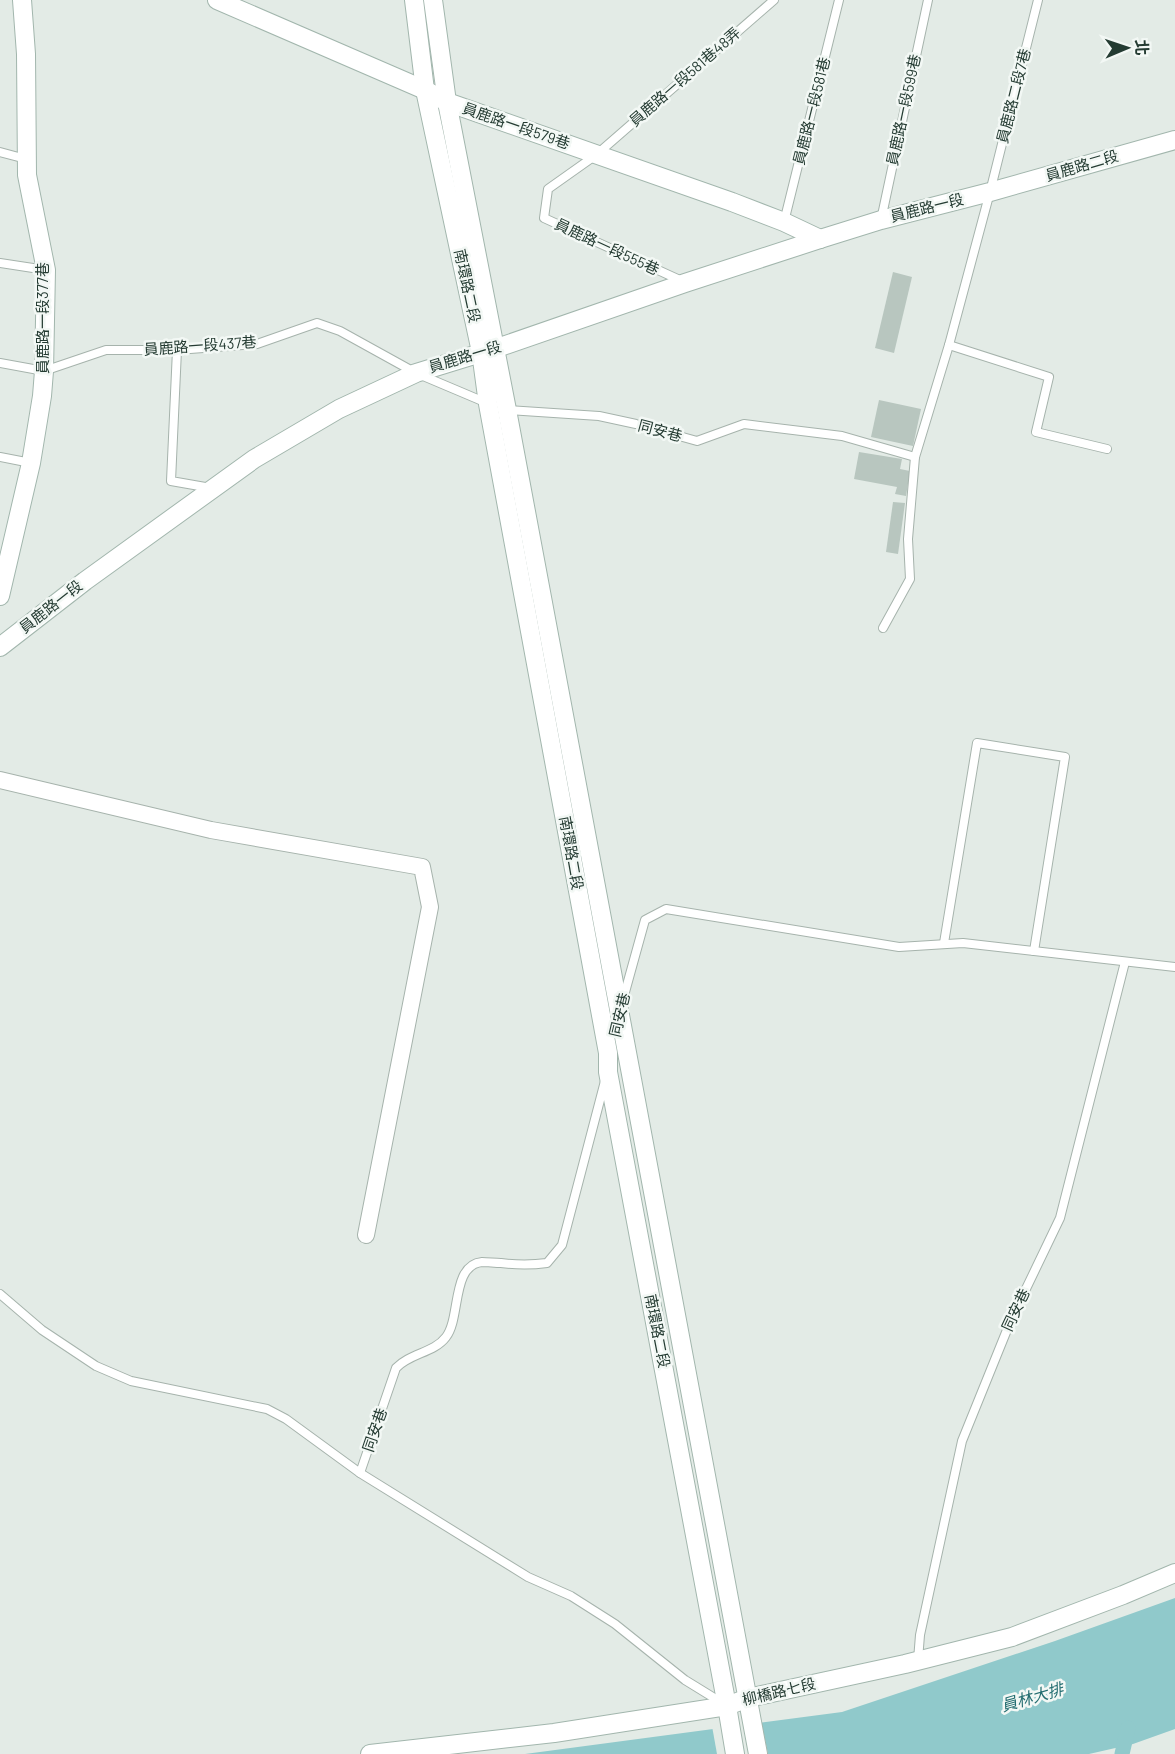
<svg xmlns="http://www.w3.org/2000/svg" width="1175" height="1754" font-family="Barlow,'Noto Sans TC',sans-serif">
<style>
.water{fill:#90c9cb}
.pier{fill:#e3ebe6}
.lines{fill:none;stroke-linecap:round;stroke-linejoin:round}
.canal{stroke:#90c9cb;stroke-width:15}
.building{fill:#b8c6bf}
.lane-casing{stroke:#a6b3ac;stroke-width:10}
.street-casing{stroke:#a6b3ac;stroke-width:18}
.secondary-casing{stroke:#a2b6ad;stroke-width:20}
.lane{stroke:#fff;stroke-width:8}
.street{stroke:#fff;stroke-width:16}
.secondary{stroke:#fff;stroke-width:18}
.labels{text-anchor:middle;stroke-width:5;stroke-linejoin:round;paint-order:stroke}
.street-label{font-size:15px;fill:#243b32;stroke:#f3f8f5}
.water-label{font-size:16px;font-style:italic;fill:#246e71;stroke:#f3f8f5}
</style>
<rect width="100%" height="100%" fill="#e3ebe6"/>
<!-- water -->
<polygon class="water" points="1175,1598 1175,1729 1133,1744 1089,1754 525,1754 842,1712 1055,1641"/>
<!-- pier -->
<polygon class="pier" points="761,1720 768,1754 717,1754 712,1726"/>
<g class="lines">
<!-- canal -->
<polyline class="canal" points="1122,1754 1128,1728"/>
</g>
<!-- building -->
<g class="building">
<polygon points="893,272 912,277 894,353 875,348"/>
<polygon points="879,400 921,409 913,446 871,437"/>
<polygon points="859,452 902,459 900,469 910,471 906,496 895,494 897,487 854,479"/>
<polygon points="893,502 905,503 898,554 886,552"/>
</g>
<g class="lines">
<defs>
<g id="lane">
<polyline points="0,152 26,159"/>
<polyline points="881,220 928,0"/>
<polyline points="784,222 839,0"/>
<polyline points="0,263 46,270"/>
<polyline points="682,281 544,218 548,189 596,155 774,0"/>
<polyline points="949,345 1049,377 1036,432 1107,449"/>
<polyline points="177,350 171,481 211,488"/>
<polyline points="0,363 44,371 106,350 177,350 257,344 317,323 340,331 416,373 487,403"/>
<polyline points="507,410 599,416 636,424 697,441 744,424 842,436 915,457"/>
<polyline points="0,457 31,463"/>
<polyline points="883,628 910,579 908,539 915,457 949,345 990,192 1038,0"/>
<polyline points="944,943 977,743 1065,757 1034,951"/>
<polyline points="622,1003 645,920 666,909 899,947 963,943 1175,967"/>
<polyline points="0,1294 42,1330 96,1366 131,1381 267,1409 286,1419 360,1473 528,1577 571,1596 615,1624 685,1680 724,1704"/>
<path d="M360 1473 396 1368C410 1353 434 1353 446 1337 461 1318 451 1265 482 1262 488 1262 495 1263 501 1263 517 1265 532 1265 547 1263L562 1245 605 1081"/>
<polyline points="918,1660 920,1635 962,1441 1011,1320 1060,1218 1125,962"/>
</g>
<polyline id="street" points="0,780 211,830 422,867 430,907 366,1235"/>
<g id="secondary">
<polyline points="217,0 425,90 447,102 732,202 784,222 820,239"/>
<polyline points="414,0 425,90 481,352 488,404 608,1053 608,1072 727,1706 735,1754"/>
<polyline points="433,0 447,102 507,410 758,1754"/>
<polyline points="0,596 31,463 42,396 44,371 46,270 27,175 26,54 22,0"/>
<polyline points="0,647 85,581 254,459 339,409 416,373 494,349 685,283 820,239 881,220 990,192 1175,140"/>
<polyline points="370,1754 554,1733 727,1706 748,1698 905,1664 1012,1637 1123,1595 1175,1573"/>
</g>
</defs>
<!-- lane casing -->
<use href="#lane" class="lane-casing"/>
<!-- street casing -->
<use href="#street" class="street-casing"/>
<!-- secondary casing -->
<use href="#secondary" class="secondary-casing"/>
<!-- lane -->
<use href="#lane" class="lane"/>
<!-- street -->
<use href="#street" class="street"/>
<!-- secondary -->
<use href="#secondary" class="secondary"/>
</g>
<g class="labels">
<!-- street labels -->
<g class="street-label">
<text transform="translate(685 77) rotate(-41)" y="5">員鹿路一段581巷48弄</text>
<text transform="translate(1014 96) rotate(-76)" y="5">員鹿路二段7巷</text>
<text transform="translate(904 110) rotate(-78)" y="5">員鹿路一段599巷</text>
<text transform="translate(812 111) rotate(-76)" y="5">員鹿路一段581巷</text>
<text transform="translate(516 126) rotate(19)" y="5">員鹿路一段579巷</text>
<text transform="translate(1082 166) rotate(-16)" y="5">員鹿路二段</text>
<text transform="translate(927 208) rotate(-14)" y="5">員鹿路一段</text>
<text transform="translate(607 247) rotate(25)" y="5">員鹿路一段555巷</text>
<text transform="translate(467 286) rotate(78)" y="5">南環路二段</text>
<text transform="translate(43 318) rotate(-90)" y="5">員鹿路一段377巷</text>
<text transform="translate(200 346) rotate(-4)" y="5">員鹿路一段437巷</text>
<text transform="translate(465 357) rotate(-17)" y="5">員鹿路一段</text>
<text transform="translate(660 431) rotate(15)" y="5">同安巷</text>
<text transform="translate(51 607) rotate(-38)" y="5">員鹿路一段</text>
<text transform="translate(571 853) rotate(80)" y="5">南環路二段</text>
<text transform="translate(620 1015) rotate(-77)" y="5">同安巷</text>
<text transform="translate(1016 1310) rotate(-65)" y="5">同安巷</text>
<text transform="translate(657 1331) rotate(79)" y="5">南環路二段</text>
<text transform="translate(375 1430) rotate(-71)" y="5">同安巷</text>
<text transform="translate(779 1692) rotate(-13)" y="5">柳橋路七段</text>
</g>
<!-- water labels -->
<g class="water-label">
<text transform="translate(1032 1697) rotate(-16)" y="6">員林大排</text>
</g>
</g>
<!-- north arrow -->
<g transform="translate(1127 48) rotate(88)" stroke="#f3f8f5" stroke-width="4.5" paint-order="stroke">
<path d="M0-4.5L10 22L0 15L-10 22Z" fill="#243b32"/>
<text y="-9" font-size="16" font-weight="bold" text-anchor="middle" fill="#243b32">北</text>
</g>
</svg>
